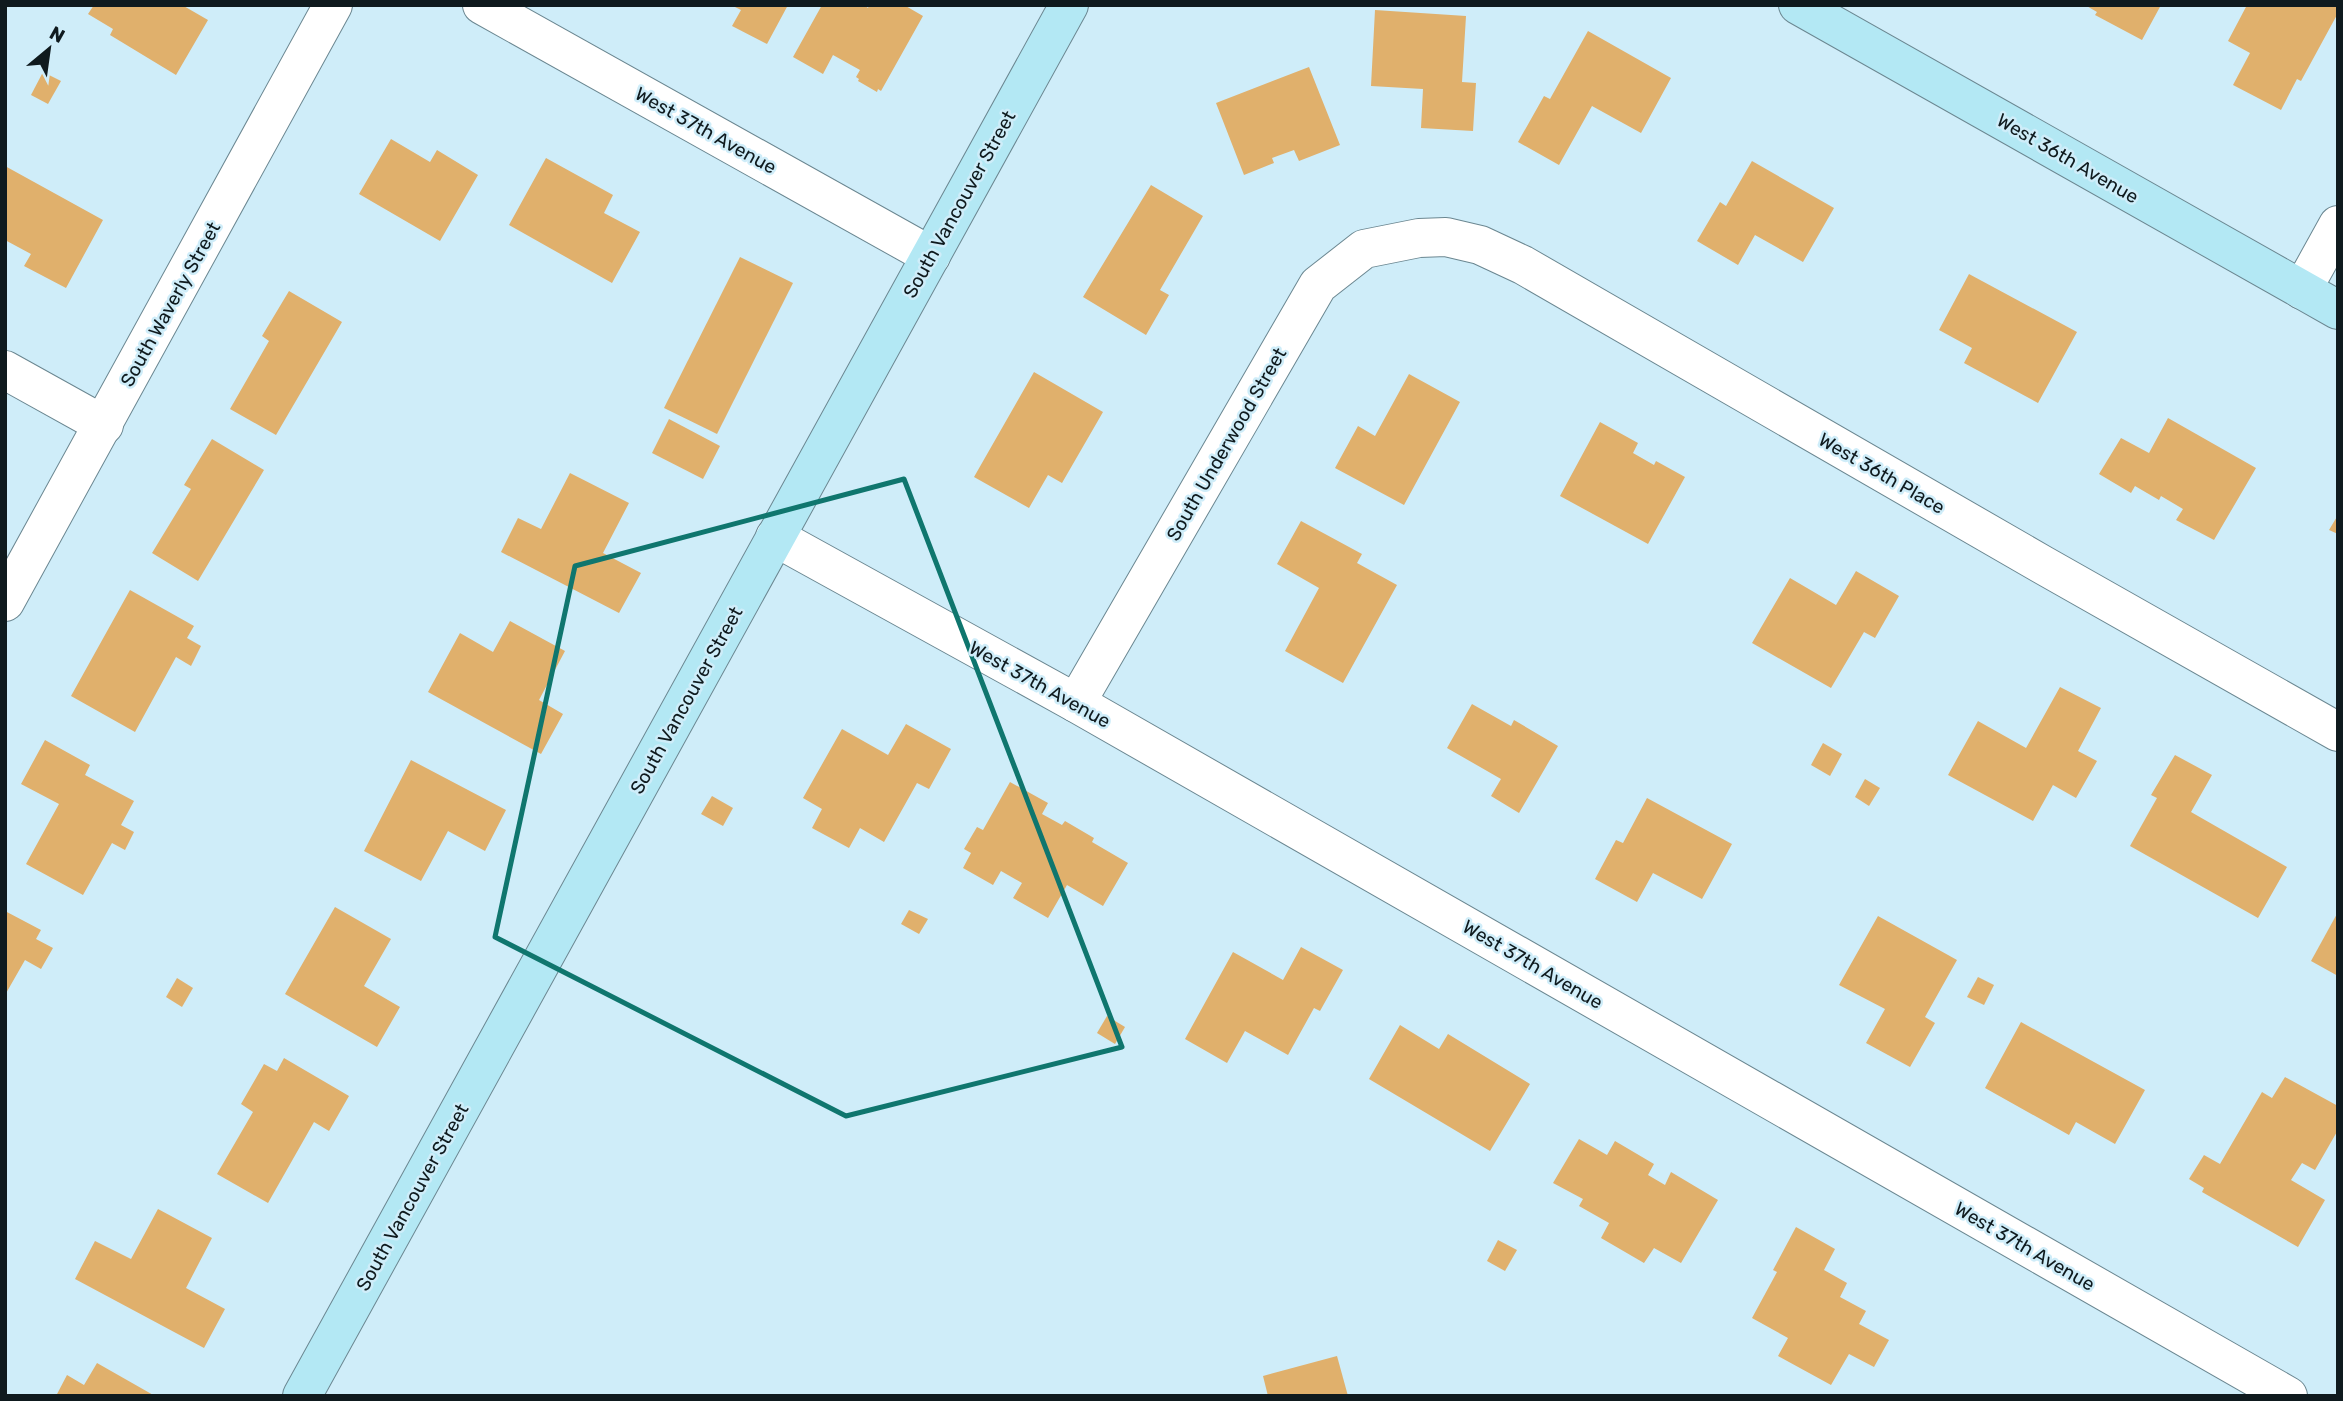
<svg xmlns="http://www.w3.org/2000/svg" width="2343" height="1401" font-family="Rubik,sans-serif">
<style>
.building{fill:#e0b06c}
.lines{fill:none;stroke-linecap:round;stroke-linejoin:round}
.street-casing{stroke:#6b8791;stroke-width:40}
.secondary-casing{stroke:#6b8791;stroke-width:40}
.street{stroke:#fff;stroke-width:38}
.secondary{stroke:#b3e8f4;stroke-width:38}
.marked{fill:none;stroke:#0f766e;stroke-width:5;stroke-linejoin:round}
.labels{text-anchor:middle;stroke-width:5;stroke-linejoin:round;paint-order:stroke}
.street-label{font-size:19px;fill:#0f1a1e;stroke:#cfedf9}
</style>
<rect width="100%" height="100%" fill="#cfedf9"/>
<!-- building -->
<g class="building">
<polygon points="94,5 182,5 208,20 176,75 110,35 113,29 88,14"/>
<polygon points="731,5 788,5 767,44 732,26 741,10"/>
<polygon points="822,5 864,5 868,8 869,5 904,5 923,16 881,91 878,89 877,92 858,81 859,79 856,77 860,70 833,55 823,74 793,57"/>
<polygon points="2085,5 2161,5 2142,40 2095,15 2097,12"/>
<polygon points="2247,5 2338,5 2338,13 2301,81 2297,79 2281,110 2233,85 2250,53 2228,41"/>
<polygon points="1375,10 1466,16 1462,82 1476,83 1473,131 1421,128 1423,89 1371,86"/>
<polygon points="1588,31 1671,78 1641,133 1592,106 1559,165 1518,142 1544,96 1550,99"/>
<polygon points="1309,67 1340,145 1299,161 1294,150 1272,158 1274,163 1244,175 1216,103"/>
<polygon points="43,72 61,81 48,104 31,95"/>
<polygon points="391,139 430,162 437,150 478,175 440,241 359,194"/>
<polygon points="546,158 613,195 604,213 640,232 612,283 509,225"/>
<polygon points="1752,161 1834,208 1803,262 1755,235 1738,265 1697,241 1720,202 1726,206"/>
<polygon points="5,166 103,220 66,288 24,266 31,254 5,240"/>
<polygon points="1151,185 1203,216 1160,290 1169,295 1146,335 1083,297"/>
<polygon points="740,257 793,283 717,434 664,408"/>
<polygon points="1969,274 2077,332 2038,403 1964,363 1972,348 1939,330"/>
<polygon points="289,291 342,322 276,435 230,409 269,341 262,336"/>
<polygon points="1034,372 1103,412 1062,483 1048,475 1029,508 974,477"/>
<polygon points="1409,374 1460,402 1404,505 1335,468 1358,426 1375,436"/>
<polygon points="2168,418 2256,468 2214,540 2176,520 2183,509 2161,496 2159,500 2135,486 2131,493 2099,474 2121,438 2149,453"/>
<polygon points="669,419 720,446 703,479 652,453"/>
<polygon points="1600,422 1638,443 1633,453 1654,465 1656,461 1685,477 1648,544 1560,496"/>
<polygon points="212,439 264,470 198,581 152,553 191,489 184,485"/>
<polygon points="570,473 629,503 603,553 641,573 619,613 501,552 518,518 541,529"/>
<polygon points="2338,515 2338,534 2329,530"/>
<polygon points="1301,521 1362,554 1357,563 1397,585 1343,683 1285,651 1319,588 1277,564"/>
<polygon points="1856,571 1899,596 1875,638 1864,632 1831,688 1752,643 1790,578 1836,605"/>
<polygon points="130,590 194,626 187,638 201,646 191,666 176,657 135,732 71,696"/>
<polygon points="510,621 565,651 539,700 563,714 541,754 428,692 460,633 493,652"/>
<polygon points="2060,687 2101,708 2078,751 2097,761 2076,798 2053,785 2033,821 1948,775 1978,721 2026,748"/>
<polygon points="1472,704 1511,726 1514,720 1558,746 1519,813 1491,796 1501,779 1447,748"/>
<polygon points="906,724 951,749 929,789 917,783 884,842 860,828 849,848 812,828 822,809 803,798 842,729 888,755"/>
<polygon points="45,740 90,765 85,775 134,801 121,825 134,832 125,850 112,843 83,895 26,864 59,804 21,784"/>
<polygon points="1823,743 1842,754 1830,776 1811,765"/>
<polygon points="2175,755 2212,775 2191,812 2287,867 2258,918 2130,846 2157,798 2151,795"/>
<polygon points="411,760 506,810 485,851 448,831 421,881 364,851"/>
<polygon points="1865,779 1880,788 1869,806 1855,797"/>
<polygon points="1010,782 1048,803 1042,814 1062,825 1065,821 1094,838 1092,842 1128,863 1103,906 1067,885 1048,918 1013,898 1022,883 1001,871 993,885 963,868 971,853 964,849 977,827 983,830"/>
<polygon points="712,796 733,808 723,826 701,814"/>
<polygon points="1647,798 1732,844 1702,899 1653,873 1637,902 1595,879 1616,840 1623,843"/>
<polygon points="335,907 391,939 364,986 400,1007 377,1047 285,994"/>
<polygon points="909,910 928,919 919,934 901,924"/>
<polygon points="5,911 41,930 36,939 53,948 41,969 25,960 5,995"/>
<polygon points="2338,912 2338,976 2311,961"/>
<polygon points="1878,916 1957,960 1925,1017 1935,1023 1910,1067 1866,1043 1885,1009 1839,985"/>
<polygon points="1301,947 1343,970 1320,1011 1314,1008 1288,1055 1245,1031 1227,1063 1185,1039 1233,952 1283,980"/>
<polygon points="1978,977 1994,985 1984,1005 1967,997"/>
<polygon points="177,978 193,988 182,1007 166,997"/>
<polygon points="1107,1016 1125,1027 1115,1044 1097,1033"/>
<polygon points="2021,1022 2145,1090 2115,1144 2076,1122 2069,1135 1985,1088"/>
<polygon points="1400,1025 1439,1049 1448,1034 1530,1084 1490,1151 1369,1079"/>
<polygon points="284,1058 349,1096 329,1131 314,1122 268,1203 217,1174 253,1112 241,1104 264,1064 277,1071"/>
<polygon points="2285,1077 2338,1106 2338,1130 2315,1170 2302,1163 2291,1180 2325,1200 2298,1247 2202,1192 2204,1188 2189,1179 2204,1155 2220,1164 2262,1092 2272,1098"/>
<polygon points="1579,1139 1607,1155 1615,1141 1654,1164 1648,1175 1665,1185 1671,1172 1718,1200 1681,1263 1654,1248 1644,1263 1601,1238 1609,1223 1579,1206 1583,1199 1553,1183"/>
<polygon points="158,1209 212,1238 186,1288 225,1309 204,1348 75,1279 95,1241 131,1259"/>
<polygon points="1796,1227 1835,1249 1824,1270 1847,1283 1840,1297 1866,1311 1859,1324 1889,1340 1874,1367 1849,1354 1831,1385 1778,1356 1788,1338 1752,1318 1777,1272 1773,1270"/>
<polygon points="1498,1240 1517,1250 1505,1271 1487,1261"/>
<polygon points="1337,1356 1348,1396 1268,1396 1263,1376"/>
<polygon points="97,1363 155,1396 56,1396 67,1375 84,1385"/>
</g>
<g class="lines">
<defs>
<g id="street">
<polyline points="482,5 931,256"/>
<polyline points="2302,290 2338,225"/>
<polyline points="5,370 104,425"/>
<polyline points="775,537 1076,703 2288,1396"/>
<polyline points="5,602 333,5"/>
<polyline points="1076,703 1318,285 1364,249 1419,238 1446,237 1480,245 1523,265 2043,565 2338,732"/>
</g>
<g id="secondary">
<polyline points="1798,5 2338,310"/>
<polyline points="302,1396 1069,5"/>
</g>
</defs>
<!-- street casing -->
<use href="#street" class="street-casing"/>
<!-- secondary casing -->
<use href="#secondary" class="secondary-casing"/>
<!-- street -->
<use href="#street" class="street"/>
<!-- secondary -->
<use href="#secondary" class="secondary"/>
</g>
<!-- marked area -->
<path class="marked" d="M904 479 1122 1047 846 1116 495 937 575 566Z"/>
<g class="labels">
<!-- street labels -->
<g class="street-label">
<text transform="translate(706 130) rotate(29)" y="7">West 37th Avenue</text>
<text transform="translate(2068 158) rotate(30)" y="7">West 36th Avenue</text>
<text transform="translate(959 204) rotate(-61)" y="7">South Vancouver Street</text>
<text transform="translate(170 304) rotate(-61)" y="7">South Waverly Street</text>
<text transform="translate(1226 444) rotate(-60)" y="7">South Underwood Street</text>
<text transform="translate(1882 473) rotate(30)" y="7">West 36th Place</text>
<text transform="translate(1040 684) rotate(29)" y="7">West 37th Avenue</text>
<text transform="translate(686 700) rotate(-61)" y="7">South Vancouver Street</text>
<text transform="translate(1533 964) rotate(30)" y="7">West 37th Avenue</text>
<text transform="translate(412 1197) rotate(-61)" y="7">South Vancouver Street</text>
<text transform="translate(2025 1246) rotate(30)" y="7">West 37th Avenue</text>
</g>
</g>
<!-- border -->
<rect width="2343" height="1401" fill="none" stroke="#0f1a1e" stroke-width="14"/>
<!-- north arrow -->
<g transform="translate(49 49) rotate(29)" stroke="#cfedf9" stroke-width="5" paint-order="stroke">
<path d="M0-5L12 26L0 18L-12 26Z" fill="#0f1a1e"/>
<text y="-10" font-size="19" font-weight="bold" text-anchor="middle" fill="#0f1a1e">N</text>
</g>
</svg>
